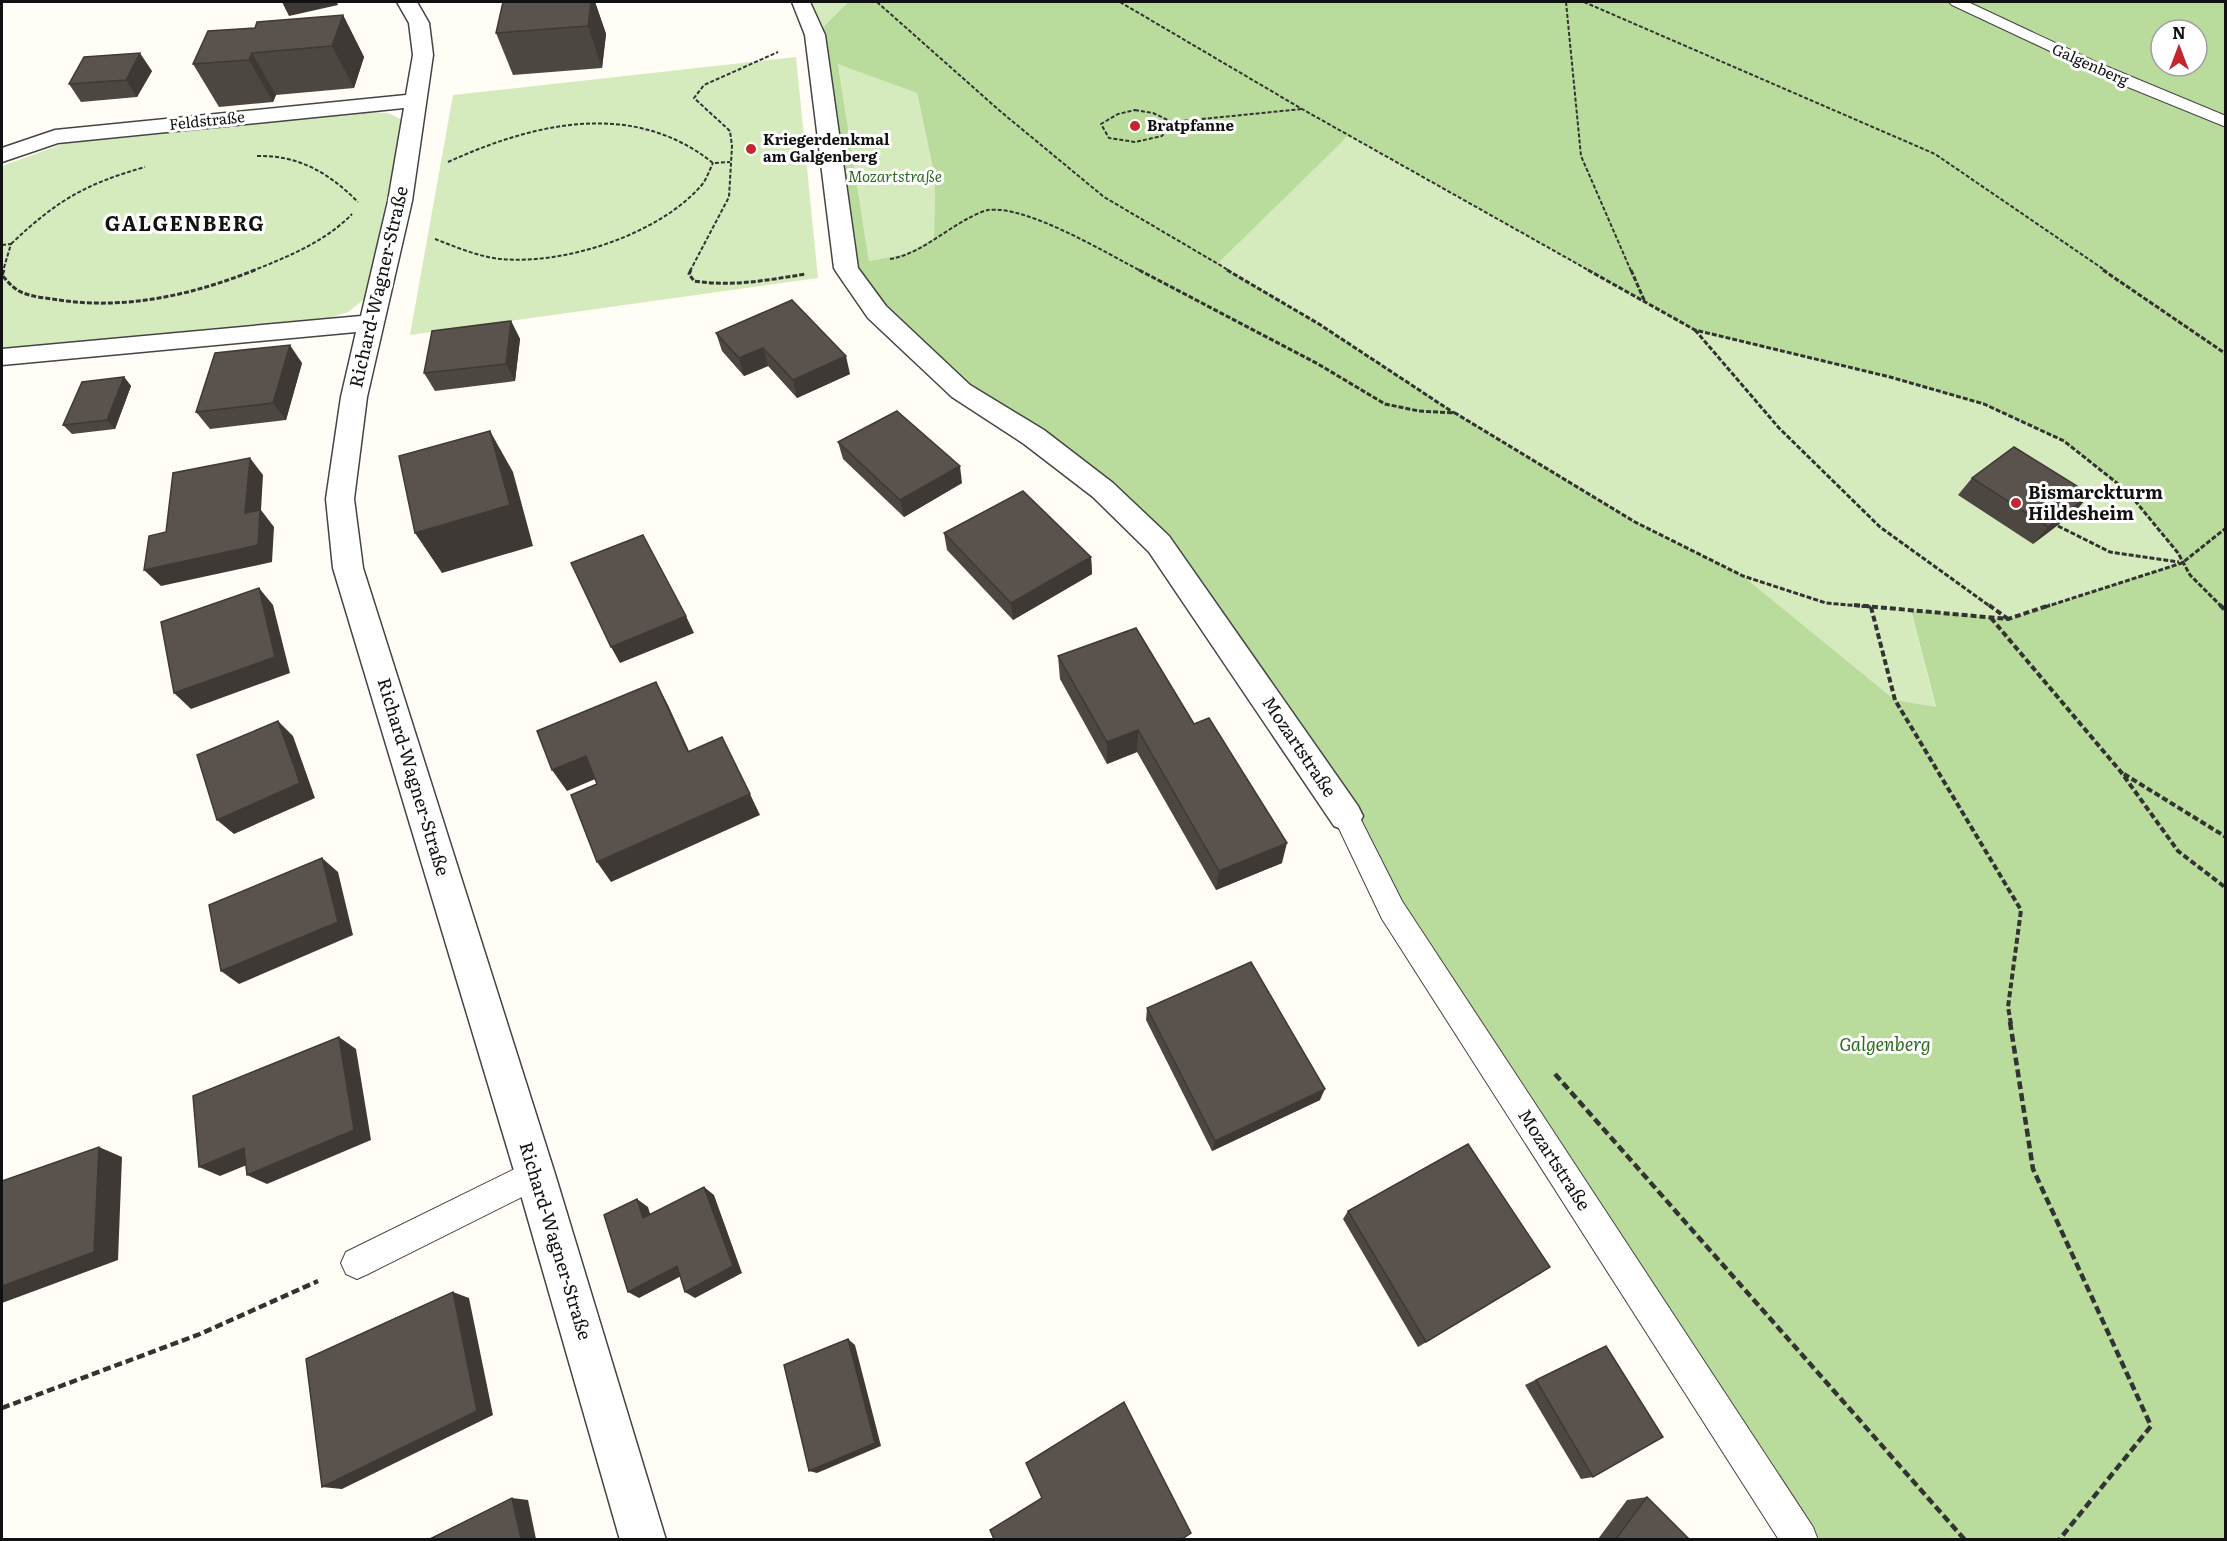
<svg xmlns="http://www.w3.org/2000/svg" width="2227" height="1541" font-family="Literata,serif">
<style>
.green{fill:#d5ebbd}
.forest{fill:#b9dc9c;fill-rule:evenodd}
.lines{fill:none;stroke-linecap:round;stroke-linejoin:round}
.service-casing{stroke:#444;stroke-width:2}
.minor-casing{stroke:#444;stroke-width:3}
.path-far3{stroke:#333;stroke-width:2;stroke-dasharray:4 2;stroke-linecap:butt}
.path-far2{stroke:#333;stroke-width:3;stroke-dasharray:5 2;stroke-linecap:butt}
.path-far1{stroke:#333;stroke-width:4;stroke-dasharray:6 3;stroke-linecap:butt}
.path{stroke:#333;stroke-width:4.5;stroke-dasharray:8 4;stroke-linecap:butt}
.service{fill:#fff;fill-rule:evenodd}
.minor{fill:#fff;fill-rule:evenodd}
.wall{fill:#4d4742}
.shaded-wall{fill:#3f3936}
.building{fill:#5a524d;stroke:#3f3936;stroke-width:1.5}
.poi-dot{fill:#c4262e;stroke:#fff;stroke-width:2}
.labels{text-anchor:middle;stroke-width:6;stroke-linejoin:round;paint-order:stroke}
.far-street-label{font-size:15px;fill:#111;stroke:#fff}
.far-poi-label{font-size:15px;font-weight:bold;fill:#111;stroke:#fff;text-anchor:start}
.far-park-label{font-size:15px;font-style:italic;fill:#2f6b1f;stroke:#fff}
.street-label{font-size:18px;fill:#111;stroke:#fff}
.poi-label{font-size:18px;font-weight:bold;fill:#111;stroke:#fff;text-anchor:start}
.park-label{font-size:18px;font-style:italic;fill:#2f6b1f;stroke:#fff}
.far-district-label{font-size:20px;font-weight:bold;letter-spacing:1.5px;fill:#111;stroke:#fff}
</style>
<rect width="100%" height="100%" fill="#fffdf5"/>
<!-- green -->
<g class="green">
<polygon points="801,2 848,2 815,35"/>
<polygon points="796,57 818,278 410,335 453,95"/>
<polygon points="838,63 917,93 935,178 934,238 905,254 869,261"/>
<polygon points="361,112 388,113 403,120 366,298 348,312 320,321 2,352 2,167 5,165 62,144 131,133"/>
<polygon points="1349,135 1695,330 1890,377 1984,404 2064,441 2127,491 2178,553 2182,563 2008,619 1911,611 1936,708 1895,700 1743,576 1635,522 1455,413 1319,324 1216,263"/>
</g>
<!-- forest -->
<path class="forest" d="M848 2H2225V1539H1800L1159 544 961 391 846 268 815 35ZM2161 30H2197V66H2161ZM838 64 917 93 935 178 934 238 905 254 869 261ZM1349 135 1695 330 1890 377 1983 404 2064 441 2127 491 2178 553 2181 563 2008 619 1911 610 1936 707 1895 700 1743 576 1635 522 1455 413 1319 324 1217 264Z"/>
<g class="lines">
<defs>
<g id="service">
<polygon points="1949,2 1968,2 2096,62 2226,116 2226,127 2118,83 1952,5"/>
<polygon points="1346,805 1355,808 1402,901 1813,1527 1818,1540 1779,1540 1382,919 1333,816 1337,808"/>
<polygon points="535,1159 546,1163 550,1174 546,1185 368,1274 357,1279 346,1274 341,1263 346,1252"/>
</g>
<g id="minor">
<polygon points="397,2 417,2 429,23 433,55 412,201 367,397 354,499 363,568 555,1174 666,1540 620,1540 515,1174 333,568 326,499 341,397 356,332 2,365 2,349 361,316 388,201 404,108 58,143 2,162 2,148 55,130 406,95 413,55 409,23"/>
<polygon points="792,2 810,2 825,35 858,268 886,306 970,385 1044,430 1113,483 1169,536 1358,806 1363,816 1358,826 1346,831 1334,826 1149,552 1093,497 1024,444 952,397 868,318 837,273 834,268 805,35"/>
</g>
</defs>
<!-- service casing -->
<use href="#service" class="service-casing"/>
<!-- minor casing -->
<use href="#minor" class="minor-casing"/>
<!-- path-far3 -->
<g class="path-far3">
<polyline points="877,2 1000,111 1104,197 1230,271"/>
<polyline points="1120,2 1302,109 1590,271"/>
<polyline points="1566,2 1581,156 1631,271"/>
<polyline points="1584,2 1935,154 2106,271"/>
<polygon points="1135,110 1153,113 1172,122 1162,136 1135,142 1109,138 1101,124 1118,114"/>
<polyline points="1172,122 1302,109"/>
<path d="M257 156C299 155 329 173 358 202"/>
<path d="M448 162C534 123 633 99 713 163L730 162"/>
<path d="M435 239C456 247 479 257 501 259 564 265 657 235 700 187 706 181 709 171 713 163"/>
<path d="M11 244C56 201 85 184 145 167"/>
<polyline points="2,245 11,244 3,271"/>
<path d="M890 259C919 254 941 233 967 219 973 216 982 211 988 210 1027 205 1106 253 1141 271"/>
<path d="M252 271C287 257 325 242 352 214"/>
<polyline points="690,271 729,197 732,146 730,131 694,98 704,85 778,52"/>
</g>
<!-- path-far2 -->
<g class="path-far2">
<path d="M4 270 2 275C7 281 12 287 19 291 30 297 46 298 59 300 126 310 192 295 255 270"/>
<path d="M691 270 689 274 694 281C732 287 768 280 806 274"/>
<polyline points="1139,270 1318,364 1385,404 1419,411 1455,413 1635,522 1743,576 1826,603 1871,607"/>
<polyline points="1227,270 1319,324 1454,413"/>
<polyline points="1588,270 1695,330 1890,377 1984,404 2064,441 2127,491 2178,553 2190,575 2222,607"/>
<polyline points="1631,270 1645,302"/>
<polyline points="2103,270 2226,354"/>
<polyline points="1695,330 1779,428 1880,527 1991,607"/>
<polyline points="2058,526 2110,552 2179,562"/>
<polyline points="2045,607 2182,563 2226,528"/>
</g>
<!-- path-far1 -->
<g class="path-far1">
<polyline points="1854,605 2008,619 2050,605"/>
<polyline points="1989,605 2008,619"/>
<polyline points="2220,605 2226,611"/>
<polyline points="1871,607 1895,700 2021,910 2008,1007 2011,1024"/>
<polyline points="1991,618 2121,772 2178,851 2226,888"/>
<polyline points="2124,774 2226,837"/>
</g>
<!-- path -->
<g class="path">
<polyline points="2010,1022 2033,1169 2151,1426 2059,1540"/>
<polyline points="1555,1074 1965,1540"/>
<polyline points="2,1408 200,1334 318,1281"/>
</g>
<!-- service -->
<use href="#service" class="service"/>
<!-- minor -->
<use href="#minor" class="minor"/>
</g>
<!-- wall -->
<g class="wall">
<polygon points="503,2 595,2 606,34 602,68 513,75 496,33"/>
<polygon points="343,15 364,57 354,88 276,95 273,102 219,107 193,64 255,28"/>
<polygon points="152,71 137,97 81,102 69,84"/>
<polygon points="511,321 520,339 515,381 435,391 424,373"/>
<polygon points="716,333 850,374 797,398 768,366 744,376 722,351"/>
<polygon points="302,363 286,420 210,429 196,412"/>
<polygon points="124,377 131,386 115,429 72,434 63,425"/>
<polygon points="838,442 962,483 904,517 843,459"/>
<polygon points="1972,478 2090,494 2075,512 2033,544 1958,495"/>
<polygon points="944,533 1091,557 1092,574 1013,620 947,550"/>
<polygon points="1058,656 1194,724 1282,863 1216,890 1137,752 1107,764 1060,679"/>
<polygon points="1147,1008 1320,1100 1212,1151 1146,1020"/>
<polygon points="1348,1211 1550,1267 1418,1347 1343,1219"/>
<polygon points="1594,1351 1593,1477 1581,1479 1525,1385"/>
<polygon points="1647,1497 1689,1539 1598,1539 1627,1500"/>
</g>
<!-- shaded-wall -->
<g class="shaded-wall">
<polygon points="282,2 337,2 338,5 289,16"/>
<polygon points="591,2 595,2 606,34 602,68 588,26"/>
<polygon points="343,15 364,57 354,88 332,46"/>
<polygon points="140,53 152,71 137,97 126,80"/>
<polygon points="252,53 276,95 273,102 249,60"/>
<polygon points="511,321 520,339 515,381 506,364"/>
<polygon points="290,345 302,363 286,420 273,403"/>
<polygon points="763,348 768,366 744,376 739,358"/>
<polygon points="846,356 850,374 797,398 793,380"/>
<polygon points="124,377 131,386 115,429 107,420"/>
<polygon points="490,431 513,472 533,546 442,573 415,533"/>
<polygon points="250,458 263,475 261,510 274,527 272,562 161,586 144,570 245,513"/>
<polygon points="960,466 962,483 904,517 900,500"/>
<polygon points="2090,494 2075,512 2033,544 2048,527"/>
<polygon points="1091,557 1092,574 1013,620 1011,603"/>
<polygon points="259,588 273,605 290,673 191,709 174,693"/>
<polygon points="686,616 694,633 620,663 611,647"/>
<polygon points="656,682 668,705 699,773 688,752"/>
<polygon points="278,721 293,736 315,798 234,834 217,820"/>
<polygon points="1138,730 1137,752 1107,764 1107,742"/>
<polygon points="586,756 600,777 567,791 552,770"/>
<polygon points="750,794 760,815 611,882 597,862"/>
<polygon points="1287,843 1282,863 1216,890 1219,871"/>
<polygon points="322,858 338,872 353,935 239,984 221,971"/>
<polygon points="339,1037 356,1049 371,1140 267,1184 247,1175"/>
<polygon points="1325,1089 1320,1100 1212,1151 1215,1141"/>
<polygon points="99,1147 122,1157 118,1260 2,1303 2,1286"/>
<polygon points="244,1148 264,1158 220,1176 199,1167"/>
<polygon points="704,1187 714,1195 742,1273 695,1298 685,1292"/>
<polygon points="637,1199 648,1207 654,1226 643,1218"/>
<polygon points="677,1266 687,1273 639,1298 628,1292"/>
<polygon points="1550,1267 1540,1274 1418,1347 1426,1342"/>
<polygon points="453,1292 469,1298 493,1415 342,1489 322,1487"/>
<polygon points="848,1339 855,1345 881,1446 817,1473 809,1471"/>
<polygon points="512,1498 528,1500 536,1539 521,1539"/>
</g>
<!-- building -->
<g class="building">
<polygon points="503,2 591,2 588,26 496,33"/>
<polygon points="343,15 332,46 252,53 249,60 193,64 208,31 255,28 257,22"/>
<polygon points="140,53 126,80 69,84 84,57"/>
<polygon points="792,300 846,356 793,380 763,348 739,358 716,333"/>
<polygon points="511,321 506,364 424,373 432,331"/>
<polygon points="290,345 273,403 196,412 215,353"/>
<polygon points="124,377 107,420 63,425 82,382"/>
<polygon points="897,411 960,466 900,500 838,442"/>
<polygon points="490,431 510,505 415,533 399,456"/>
<polygon points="2014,447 2090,494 2048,527 1972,478"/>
<polygon points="250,458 245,513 260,510 258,545 144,570 149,536 166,532 173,473"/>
<polygon points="1023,491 1091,557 1011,603 944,533"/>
<polygon points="643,535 686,616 611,647 571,563"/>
<polygon points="259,588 275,657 174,693 161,622"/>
<polygon points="1136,628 1194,724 1209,718 1287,843 1219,871 1138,730 1107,742 1058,656"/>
<polygon points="656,682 688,752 722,737 750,794 597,862 571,795 597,784 586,756 552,770 537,731"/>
<polygon points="278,721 300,783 217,820 197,755"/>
<polygon points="322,858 338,922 221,971 209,905"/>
<polygon points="1251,962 1325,1089 1215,1141 1147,1008"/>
<polygon points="339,1037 354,1130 247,1175 244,1148 199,1167 193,1096"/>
<polygon points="1468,1144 1550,1267 1426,1342 1348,1211"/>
<polygon points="99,1147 94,1252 2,1286 2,1181"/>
<polygon points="704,1187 733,1266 685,1292 677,1266 628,1292 604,1215 637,1199 643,1218"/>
<polygon points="453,1292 477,1411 322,1487 306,1359"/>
<polygon points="848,1339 875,1443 809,1471 784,1365"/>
<polygon points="1606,1346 1663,1437 1593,1477 1536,1380"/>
<polygon points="1124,1402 1191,1533 1182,1539 994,1539 990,1530 1042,1498 1026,1463"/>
<polygon points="1647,1497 1689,1539 1616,1539"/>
<polygon points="512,1498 521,1539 430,1539"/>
</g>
<!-- markers -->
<g class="poi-dot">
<circle cx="1135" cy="126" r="6"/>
<circle cx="751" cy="149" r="6"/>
<circle cx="2016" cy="503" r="6"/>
</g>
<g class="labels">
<!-- far-street labels -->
<g class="far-street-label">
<text transform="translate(2090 65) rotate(24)" y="5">Galgenberg</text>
<text transform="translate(207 121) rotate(-6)" y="5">Feldstraße</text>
</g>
<!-- far-poi labels -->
<g class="far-poi-label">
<text x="1147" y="131">Bratpfanne</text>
<text x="763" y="145">Kriegerdenkmal<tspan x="763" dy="17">am Galgenberg</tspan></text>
</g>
<!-- far-park labels -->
<g class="far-park-label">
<text x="895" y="182">Mozartstraße</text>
</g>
<!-- street labels -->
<g class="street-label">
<text transform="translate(379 287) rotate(-77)" y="6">Richard-Wagner-Straße</text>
<text transform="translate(1299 747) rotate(56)" y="6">Mozartstraße</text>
<text transform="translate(413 777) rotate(73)" y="6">Richard-Wagner-Straße</text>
<text transform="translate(1554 1160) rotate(57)" y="6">Mozartstraße</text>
<text transform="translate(555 1241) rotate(73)" y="6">Richard-Wagner-Straße</text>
</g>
<!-- poi labels -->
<g class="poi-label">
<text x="2028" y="499">Bismarckturm<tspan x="2028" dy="21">Hildesheim</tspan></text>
</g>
<!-- park labels -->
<g class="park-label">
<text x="1885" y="1051">Galgenberg</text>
</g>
<!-- far-district labels -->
<g class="far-district-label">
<text x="185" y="231">GALGENBERG</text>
</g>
</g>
<!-- border -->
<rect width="2227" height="1541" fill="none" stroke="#111111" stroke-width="6"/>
<!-- north arrow -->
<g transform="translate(2179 48)"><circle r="28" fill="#ffffff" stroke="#a0a0a0" stroke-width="1.5"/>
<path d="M0-4.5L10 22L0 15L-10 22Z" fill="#c4262e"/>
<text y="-9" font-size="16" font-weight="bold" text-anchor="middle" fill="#111111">N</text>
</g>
</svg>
